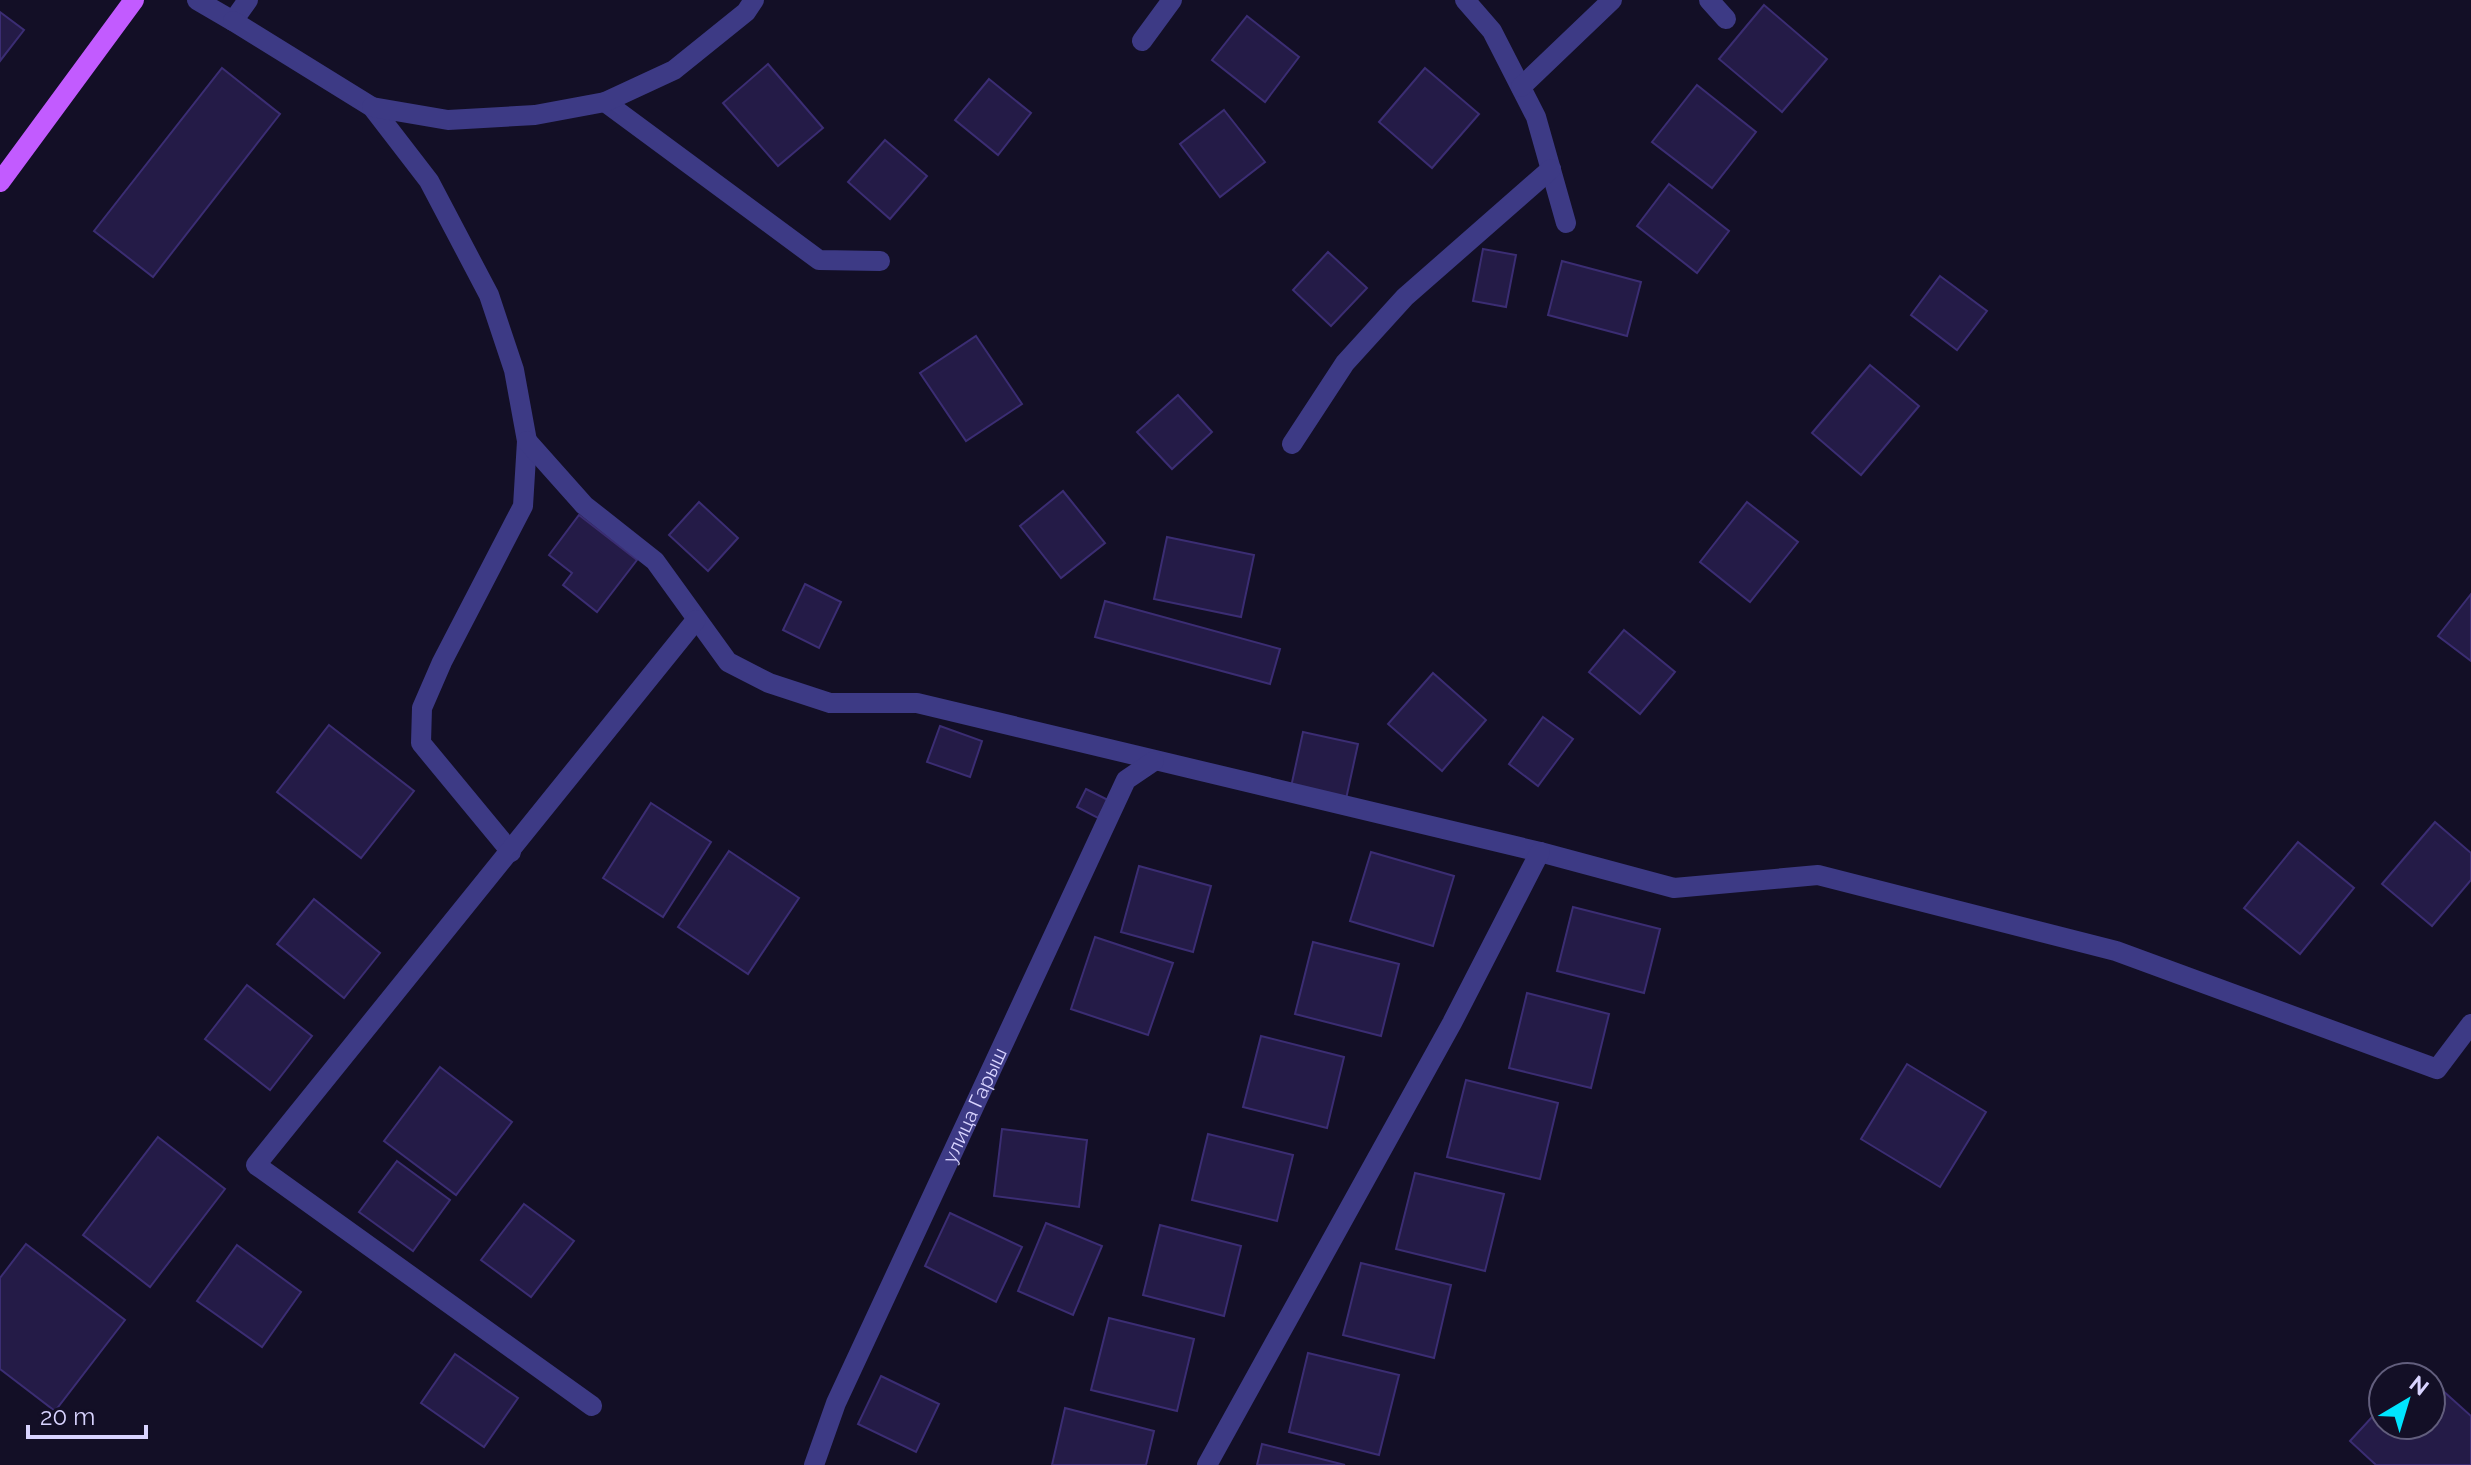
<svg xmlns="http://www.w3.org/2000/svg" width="2471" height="1465" font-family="Raleway,sans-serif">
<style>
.building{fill:#241b47;stroke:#3b2d73;stroke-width:2}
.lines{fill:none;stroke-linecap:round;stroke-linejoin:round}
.minor{stroke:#3d3a85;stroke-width:20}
.major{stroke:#c25bff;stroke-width:20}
.labels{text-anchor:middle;stroke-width:6;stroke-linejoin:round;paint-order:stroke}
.street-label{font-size:20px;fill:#d9d4ff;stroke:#130f26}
</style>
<rect width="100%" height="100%" fill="#130f26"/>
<!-- building -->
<g class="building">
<polygon points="1764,5 1827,59 1782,112 1719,59"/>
<polygon points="0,12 24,30 0,61"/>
<polygon points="1247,16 1299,57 1265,102 1212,60"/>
<polygon points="768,64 823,128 778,166 723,103"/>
<polygon points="222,68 280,114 153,277 94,231"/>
<polygon points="1425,68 1479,114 1432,168 1379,122"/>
<polygon points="989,79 1031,113 998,155 955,120"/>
<polygon points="1697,85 1756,132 1712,188 1652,142"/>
<polygon points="1224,110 1265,162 1220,197 1180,144"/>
<polygon points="885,140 927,176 890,219 848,182"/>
<polygon points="1669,184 1729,231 1697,273 1637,226"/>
<polygon points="1483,249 1516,255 1506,307 1473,301"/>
<polygon points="1328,252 1367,288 1331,326 1293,290"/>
<polygon points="1562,261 1641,282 1627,336 1548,315"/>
<polygon points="1940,276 1987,311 1957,350 1911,315"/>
<polygon points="976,336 1022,404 966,441 920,373"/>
<polygon points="1870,365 1919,406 1861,475 1812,433"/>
<polygon points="1178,395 1212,432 1172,469 1137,432"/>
<polygon points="1063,491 1105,543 1061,578 1020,526"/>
<polygon points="699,502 738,538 708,571 669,535"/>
<polygon points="1747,502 1798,542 1750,602 1700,562"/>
<polygon points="579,515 637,560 597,612 563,585 572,573 549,555"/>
<polygon points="1167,537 1254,555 1241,617 1154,599"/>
<polygon points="805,584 841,602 819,648 783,630"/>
<polygon points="2471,594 2471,661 2438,636"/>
<polygon points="1105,601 1280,649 1270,684 1095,637"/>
<polygon points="1624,630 1675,672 1640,714 1589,672"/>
<polygon points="1433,673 1486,720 1442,771 1388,724"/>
<polygon points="1543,717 1573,739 1538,786 1509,764"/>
<polygon points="329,725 414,791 361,858 277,792"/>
<polygon points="940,726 982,741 970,777 927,762"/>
<polygon points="1303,732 1358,744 1346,799 1291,787"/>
<polygon points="1086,789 1108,800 1098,818 1077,807"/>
<polygon points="651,803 711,842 663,917 603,878"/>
<polygon points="2435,822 2471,853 2471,880 2432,926 2382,884"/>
<polygon points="2298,842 2354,888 2300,954 2244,908"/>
<polygon points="729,851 799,898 748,974 678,927"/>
<polygon points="1371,852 1454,876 1433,946 1350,921"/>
<polygon points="1139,866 1211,886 1193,952 1121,932"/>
<polygon points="314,899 380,953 344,998 277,944"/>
<polygon points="1573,907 1660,929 1644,993 1557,971"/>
<polygon points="1095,937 1173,963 1148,1035 1071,1009"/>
<polygon points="1313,942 1399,964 1381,1036 1295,1014"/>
<polygon points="247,985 312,1036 270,1090 205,1039"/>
<polygon points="1527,993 1609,1014 1591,1088 1509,1068"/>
<polygon points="1261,1036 1344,1057 1327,1128 1243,1107"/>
<polygon points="1907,1064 1986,1112 1940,1187 1861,1139"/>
<polygon points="440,1067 512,1122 456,1195 384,1141"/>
<polygon points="1466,1080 1558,1103 1540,1179 1447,1157"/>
<polygon points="1002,1129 1087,1140 1079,1207 994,1196"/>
<polygon points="1208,1134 1293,1155 1277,1221 1192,1200"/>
<polygon points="158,1137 225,1189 150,1287 83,1235"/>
<polygon points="397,1161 450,1200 413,1251 359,1212"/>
<polygon points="1415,1173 1504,1194 1485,1271 1396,1249"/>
<polygon points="524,1204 574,1241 531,1297 481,1260"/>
<polygon points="950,1213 1022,1247 996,1302 925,1266"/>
<polygon points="1046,1223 1102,1246 1073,1315 1018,1291"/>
<polygon points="1160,1225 1241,1246 1224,1316 1143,1295"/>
<polygon points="26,1244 125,1320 55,1411 0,1369 0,1278"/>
<polygon points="237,1245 301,1292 262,1347 197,1301"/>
<polygon points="1361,1263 1451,1285 1434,1358 1343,1335"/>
<polygon points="1109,1318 1194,1339 1177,1411 1091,1390"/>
<polygon points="1308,1353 1399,1375 1379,1455 1289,1432"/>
<polygon points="455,1354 518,1398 484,1447 421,1403"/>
<polygon points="881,1376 939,1404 916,1452 858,1424"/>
<polygon points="2431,1380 2471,1416 2471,1465 2376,1465 2350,1441 2383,1405 2383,1425 2431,1425"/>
<polygon points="1065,1408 1154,1431 1146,1465 1052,1465"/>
<polygon points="1262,1444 1345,1465 1257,1465"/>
</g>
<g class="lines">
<!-- minor -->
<g class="minor">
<polyline points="197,0 233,21 248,0"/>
<polyline points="1465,0 1492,31 1536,117 1566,223"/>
<polyline points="1709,0 1726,19"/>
<polyline points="233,21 372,107 429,181 489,295 514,370 527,441 523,506 442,662 422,708 421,743 511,852"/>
<polyline points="1142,41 1172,0"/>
<polyline points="1521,87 1612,0"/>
<polyline points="605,102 819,260 880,261"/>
<polyline points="372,107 448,120 535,115 605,102 674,70 746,12 754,0"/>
<polyline points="527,441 584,505 655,561 728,662 769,683 830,703 917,703 1540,852 1674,888 1818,875 2116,951 2437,1069 2471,1024"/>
<polyline points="1292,444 1345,363 1405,297 1551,169"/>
<polyline points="592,1406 256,1165 696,620"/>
<path id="s1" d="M814 1465 836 1403 1126 780 1154 761"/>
<polyline points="1207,1465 1452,1023 1540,852"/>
</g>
<!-- major -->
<polyline class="major" points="0,182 134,0"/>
</g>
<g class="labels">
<!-- street labels -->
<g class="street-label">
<text dy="7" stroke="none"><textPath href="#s1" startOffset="394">улица Гарыш</textPath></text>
</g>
</g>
<!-- north arrow -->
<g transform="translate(2407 1401) rotate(38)"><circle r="38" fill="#130f26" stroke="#625e7d" stroke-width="2"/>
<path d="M0-6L14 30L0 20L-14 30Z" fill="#00e5ff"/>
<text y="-12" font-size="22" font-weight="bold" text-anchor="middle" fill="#d9d4ff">N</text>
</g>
<!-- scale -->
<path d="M28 1425v12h118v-12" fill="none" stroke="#d9d4ff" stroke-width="4"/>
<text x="40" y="1425" font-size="24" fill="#d9d4ff" stroke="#130f26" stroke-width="6" paint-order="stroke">20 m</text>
</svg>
